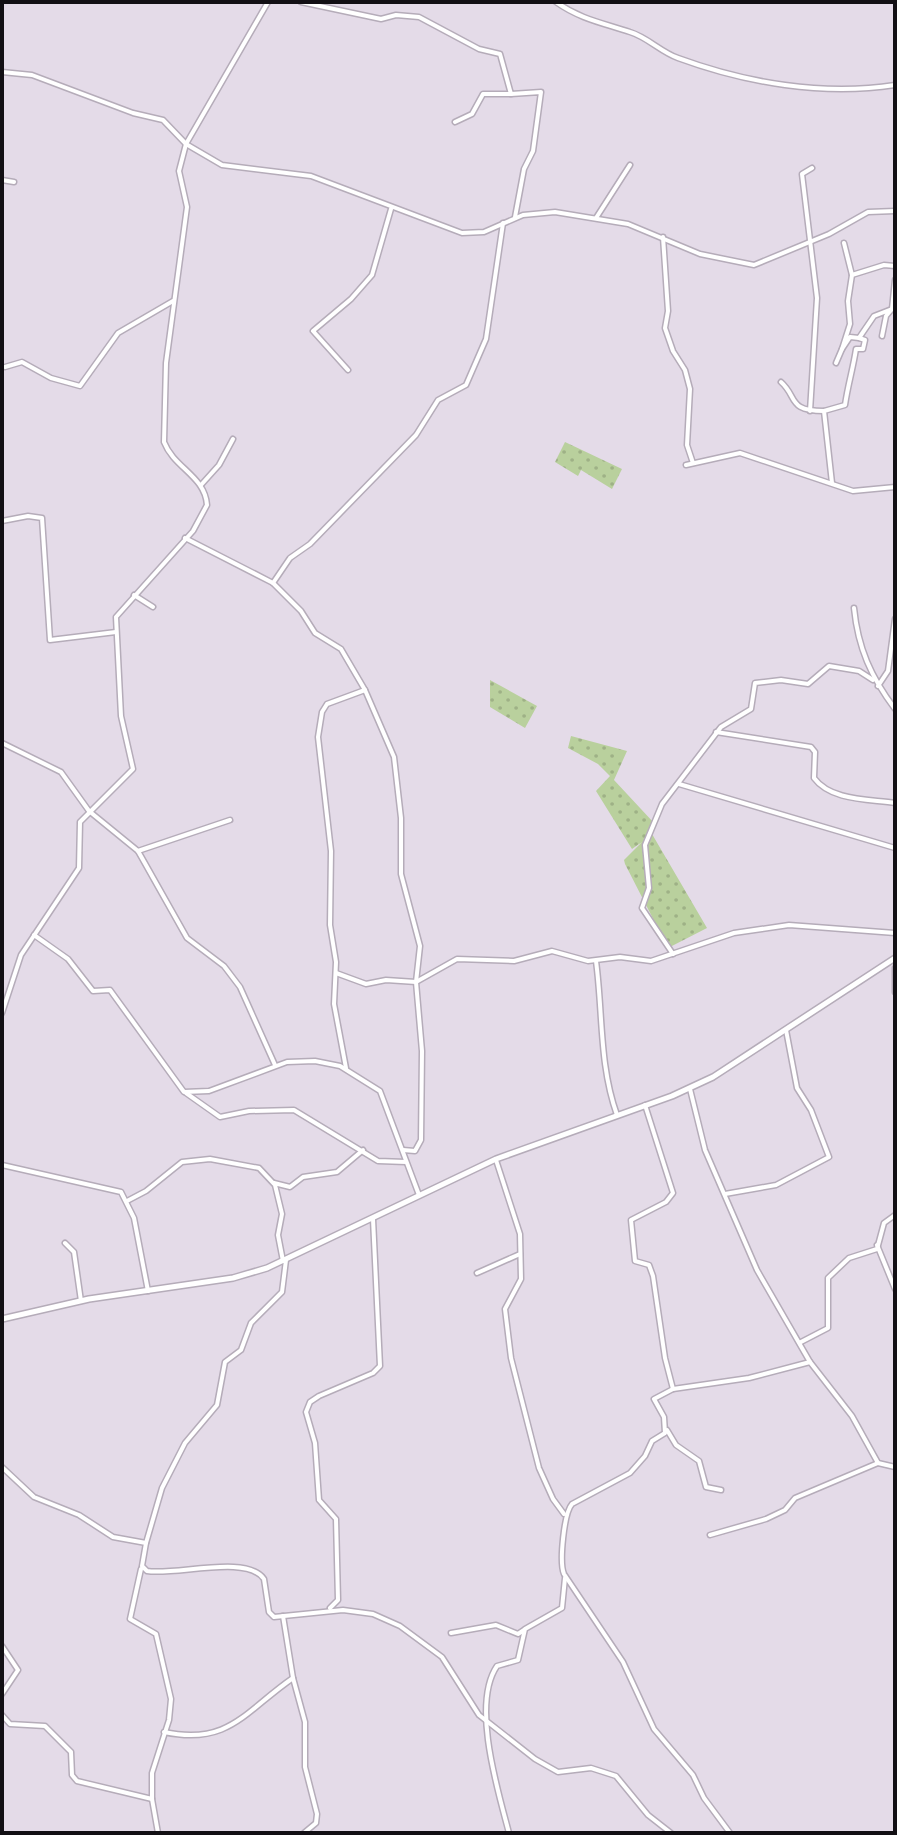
<svg xmlns="http://www.w3.org/2000/svg" width="897" height="1835" font-family="Bitter,serif">
<style>
.garden{fill:url(#garden-dots)}
.lines{fill:none;stroke-linecap:round;stroke-linejoin:round}
.minor-casing{stroke:#b5acb9;stroke-width:7}
.tertiary-casing{stroke:#b5acb9;stroke-width:8}
.minor{stroke:#fff;stroke-width:4}
.tertiary{stroke:#fff;stroke-width:5}
</style>
<defs>
<pattern id="garden-dots" width="8" height="8" patternUnits="userSpaceOnUse" patternTransform="scale(2)"><rect width="8" height="8" fill="#b9d09d"/><path d="M2 2h.1M6 6h.1" fill="none" stroke="#9eb186" stroke-width="1.8" stroke-linecap="round"/></pattern>
</defs>
<rect width="100%" height="100%" fill="#e4dbe8"/>
<!-- garden -->
<g class="garden">
<polygon points="565,442 622,469 612,489 581,470 578,476 555,462"/>
<polygon points="490,680 537,706 525,728 490,707"/>
<polygon points="571,736 627,751 614,780 654,823 652,834 707,928 668,948 625,864 624,860 642,842 632,849 596,791 610,776 598,764 568,748"/>
</g>
<g class="lines">
<defs>
<g id="minor">
<polyline points="301,2 381,19 396,15 419,17 479,49 500,54 511,94 541,92 533,151 524,169 515,217"/>
<path d="M556 2C580 19 603 23 630 32 647 37 661 52 678 58 746 83 823 96 895 85"/>
<polyline points="2,72 32,75 133,113 163,120 186,144 222,165 311,176 462,233 484,232 523,215 555,212 628,224 700,254 754,265 829,234 868,212 895,211"/>
<polyline points="455,122 472,114 483,94 511,94"/>
<polyline points="2,180 14,182"/>
<polyline points="596,218 630,165"/>
<polyline points="663,237 668,311 665,328 673,351 685,370 690,389 687,445 693,463"/>
<polyline points="844,243 852,275"/>
<polyline points="892,309 895,280"/>
<polyline points="859,338 850,337 842,349 850,324 848,301 852,275 884,265 895,266"/>
<polyline points="836,363 842,349"/>
<polyline points="5,367 22,362 51,378 80,386 118,333 173,301"/>
<polyline points="348,370 313,331 351,299 372,275 391,209"/>
<path d="M781 382C798 397 787 411 824 411"/>
<polyline points="810,411 817,298 802,174 812,168"/>
<polyline points="686,465 740,453 853,491 895,487"/>
<path d="M832 483 824 411 845 405C848 384 853 369 856 349H863L865 340 859 338 874 316 892 309 886 316 882 336"/>
<polyline points="201,485 219,465 233,439"/>
<polyline points="2,521 28,516 42,518 50,640 116,632"/>
<polyline points="185,538 273,583 301,611 315,633 341,649 365,690 394,757 401,818 401,874 420,946 416,982 422,1051 421,1140 415,1151 403,1150"/>
<polyline points="273,583 290,558 310,544 416,435 438,400 466,385 486,339 503,223"/>
<polyline points="134,595 153,607"/>
<path d="M854 608C858 648 871 677 895 709"/>
<polyline points="878,686 888,671 895,619"/>
<path d="M716 732 811 747 815 752 814 778C831 801 869 799 895 803"/>
<polyline points="2,743 61,772 89,811 138,851 187,938 224,966 240,987 275,1065"/>
<polyline points="679,784 895,848"/>
<polyline points="138,851 230,820"/>
<polyline points="34,935 68,959 93,991 110,990 184,1092 209,1091 287,1062 315,1061 340,1066 380,1091 419,1195"/>
<polyline points="673,954 642,908 649,888 645,845 662,804 721,727 751,709 755,683 781,680 808,684 829,666 859,671 873,680"/>
<path d="M596 961C603 1013 599 1065 617 1115"/>
<polyline points="895,968 895,992"/>
<polyline points="336,973 366,984 386,980 416,982 457,959 514,961 552,951 588,961 620,957 651,961 734,933 789,925 895,933"/>
<path d="M2 1013 21 955 79 868 80 822 133 769 121 716 116 617 193 531 207 505C205 476 174 468 164 442L166 363 187 207 179 171 186 144 268 2"/>
<polyline points="346,1068 334,1004 336,962 330,925 331,851 318,737 322,712 327,704 365,690"/>
<polyline points="690,1089 705,1150 757,1270 810,1362 852,1416 878,1463 895,1467"/>
<polyline points="186,1093 220,1117 249,1111 294,1110 378,1161 406,1162"/>
<polyline points="645,1105 673,1193 666,1202 631,1220 635,1261 649,1265 653,1276 665,1358 673,1389"/>
<polyline points="496,1160 520,1234 521,1279 505,1309 511,1358 539,1468 553,1499 564,1514"/>
<polyline points="2,1165 121,1192 134,1218 148,1291"/>
<polyline points="274,1183 290,1187 303,1177 337,1172 363,1150"/>
<polyline points="725,1194 776,1185 829,1157 811,1110 797,1088 786,1030"/>
<polyline points="127,1201 146,1191 182,1162 210,1159 259,1168 275,1185 282,1214 278,1235 283,1261"/>
<polyline points="65,1243 74,1252 81,1301"/>
<polyline points="877,1245 895,1289"/>
<polyline points="477,1273 520,1254"/>
<polyline points="801,1342 828,1328 828,1278 849,1258 877,1249 884,1223 895,1215"/>
<polyline points="667,1430 676,1445 699,1461 706,1487 721,1490"/>
<path d="M2 1467 34 1497 79 1515 113 1537 146 1543 142 1566 147 1571C175 1576 247 1554 264 1579L269 1612 274 1617 343 1610 373 1614 400 1626 442 1657 479 1715 535 1759 558 1772 591 1768 616 1776 648 1815 671 1833"/>
<polyline points="710,1535 766,1519 785,1510 795,1498 878,1463"/>
<polyline points="146,1543 162,1488 185,1443 217,1405 225,1362 241,1350 251,1323 282,1292 286,1260"/>
<polyline points="141,1569 130,1619 156,1634 171,1699 169,1720 152,1773 152,1799 158,1833"/>
<polyline points="330,1608 338,1600 336,1519 319,1500 315,1443 306,1412 310,1402 319,1396 373,1373 380,1366 373,1219"/>
<polyline points="283,1616 293,1678 305,1722 305,1767 317,1814 316,1823 304,1833"/>
<polyline points="451,1633 496,1625 518,1634 524,1630"/>
<polyline points="2,1646 18,1670 2,1694"/>
<polyline points="2,1715 10,1724 45,1726 71,1752 72,1775 77,1781 152,1799"/>
<path d="M164 1732C229 1746 245 1711 293 1678"/>
<path d="M509 1833C498 1791 471 1704 497 1666L518 1660 525 1629 562 1608 565 1578"/>
<path d="M730 1833 704 1798 693 1775 654 1729 623 1662 564 1574C559 1562 564 1513 572 1504L630 1473 645 1456 652 1441 665 1433 664 1417 654 1399 673 1389 749 1378 810 1362"/>
</g>
<polyline id="tertiary" points="2,1319 89,1299 233,1278 267,1268 496,1159 672,1096 713,1077 895,958"/>
</defs>
<!-- minor casing -->
<use href="#minor" class="minor-casing"/>
<!-- tertiary casing -->
<use href="#tertiary" class="tertiary-casing"/>
<!-- minor -->
<use href="#minor" class="minor"/>
<!-- tertiary -->
<use href="#tertiary" class="tertiary"/>
</g>
<!-- border -->
<rect width="897" height="1835" fill="none" stroke="#120f14" stroke-width="8"/>
</svg>
